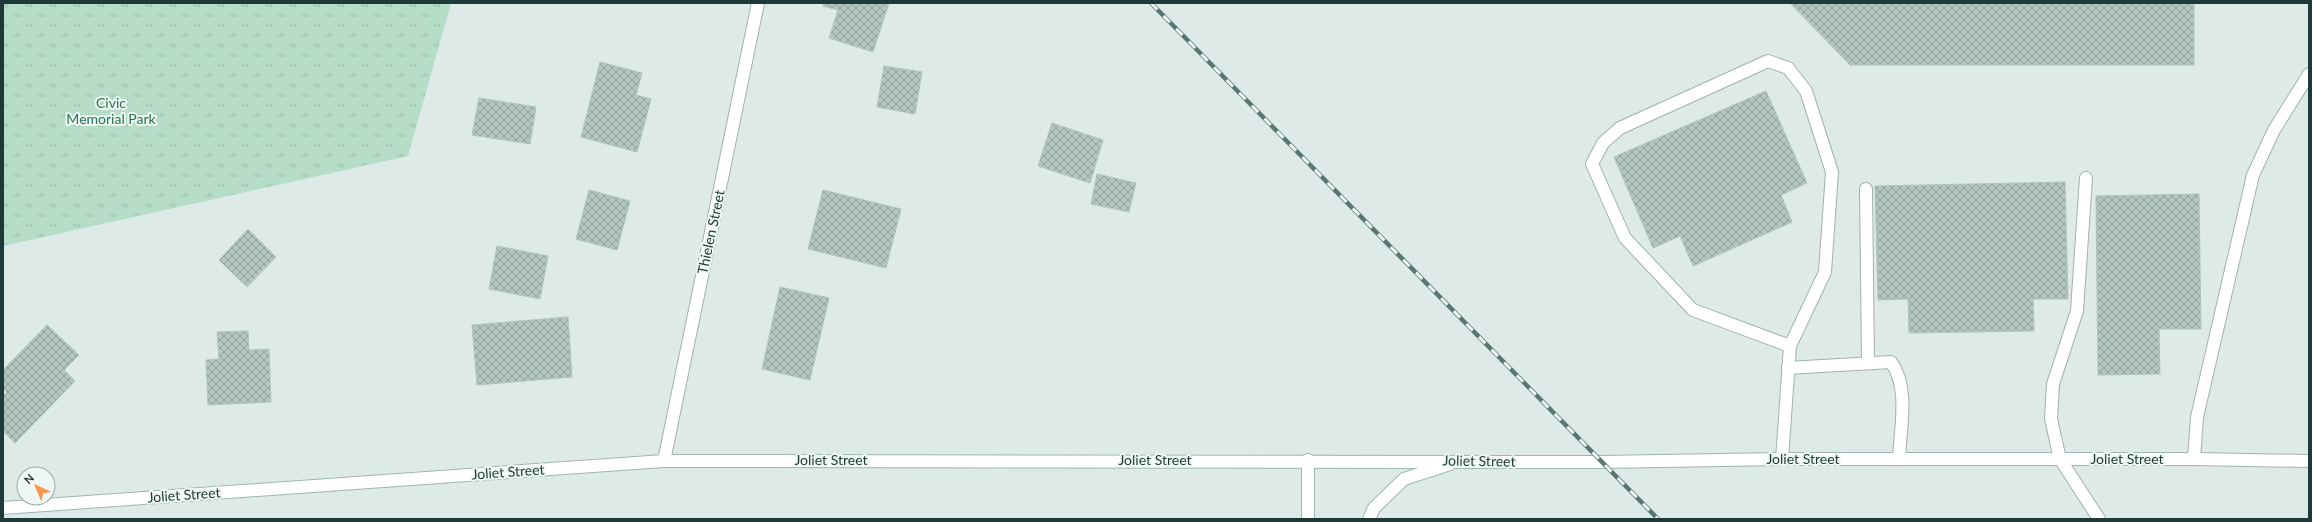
<svg xmlns="http://www.w3.org/2000/svg" width="2312" height="522" font-family="Lato,sans-serif">
<style>
.grass{fill:url(#grass-tufts)}
.building{fill:url(#building-cross-hatch);stroke:#b0c4bf}
.lines{fill:none;stroke-linecap:round;stroke-linejoin:round}
.lane-casing{stroke:#a0b2af;stroke-width:14}
.street-casing{stroke:#a0b2af;stroke-width:14}
.secondary-casing{stroke:#9cb7b2;stroke-width:14}
.lane{stroke:#fff;stroke-width:12}
.street{stroke:#fff;stroke-width:12}
.secondary{stroke:#fff;stroke-width:12}
.rail-casing{stroke:#587774;stroke-width:4.5}
.rail{stroke:#eef7f4;stroke-width:3;stroke-dasharray:9;stroke-linecap:butt}
.labels{text-anchor:middle;stroke-width:4;stroke-linejoin:round;paint-order:stroke}
.park-label{font-size:14px;fill:#277353;stroke:#eef7f4}
.street-label{font-size:14px;fill:#1e3a38;stroke:#eef7f4}
</style>
<defs>
<pattern id="grass-tufts" width="24" height="20" patternUnits="userSpaceOnUse"><rect width="24" height="20" fill="#b5ddc7"/><path d="M3 7l-1-3M5 7V3M7 7l1-3M15 17l-1-3M17 17v-4M19 17l1-3" fill="none" stroke="#9bbeac"/></pattern>
<pattern id="building-cross-hatch" width="8" height="8" patternUnits="userSpaceOnUse"><rect width="8" height="8" fill="#b3c5c1"/><path d="M0 0l8 8M0 8l8-8" fill="none" stroke="#91a19e"/></pattern>
</defs>
<rect width="100%" height="100%" fill="#ddeae7"/>
<!-- grass -->
<polygon class="grass" points="3,3 451,3 408,156 3,246"/>
<!-- building -->
<g class="building">
<polygon points="824,3 889,3 873,52 829,38 838,10 823,6"/>
<polygon points="1790,3 2194,3 2194,65 1850,65"/>
<polygon points="600,62 642,73 636,95 651,99 637,152 581,137"/>
<polygon points="884,66 922,72 915,114 877,107"/>
<polygon points="1766,91 1807,183 1781,195 1792,222 1693,266 1680,236 1653,248 1614,157"/>
<polygon points="479,98 536,107 530,144 472,135"/>
<polygon points="1052,123 1103,140 1090,183 1038,166"/>
<polygon points="1097,174 1136,183 1129,212 1091,204"/>
<polygon points="2065,182 2068,299 2033,299 2034,331 1909,333 1908,299 1878,300 1875,186"/>
<polygon points="589,190 630,201 617,250 576,239"/>
<polygon points="823,190 901,209 886,268 808,249"/>
<polygon points="2199,194 2201,329 2159,329 2160,374 2098,375 2096,196"/>
<polygon points="248,229 276,257 247,287 219,260"/>
<polygon points="497,246 548,256 540,299 489,289"/>
<polygon points="780,287 829,298 810,380 762,369"/>
<polygon points="568,317 572,377 477,385 472,325"/>
<polygon points="47,325 79,355 64,370 75,381 15,443 3,431 3,396 7,392 3,389 3,370"/>
<polygon points="248,331 249,350 269,349 271,402 208,405 206,360 219,359 217,332"/>
</g>
<g class="lines">
<defs>
<g id="lane">
<polyline points="2086,178 2077,311 2053,384 2051,419 2060,459 2099,519"/>
<polyline points="1866,189 1868,362"/>
<path d="M1788 368 1891 362C1910 388 1900 429 1899 459"/>
<polyline points="1782,459 1790,346 1825,272 1832,172 1806,91 1788,68 1768,61 1620,128 1603,143 1592,164 1625,238 1693,310 1790,346"/>
<polyline points="2194,459 2197,417 2253,175 2274,130 2309,74"/>
</g>
<polyline id="street" points="664,461 758,3"/>
<g id="secondary">
<polyline points="3,508 664,461 1602,462 1782,459 2194,459 2309,461"/>
<polyline points="1308,519 1308,460"/>
<polyline points="1369,519 1374,508 1404,479 1450,464"/>
</g>
</defs>
<!-- lane casing -->
<use href="#lane" class="lane-casing"/>
<!-- street casing -->
<use href="#street" class="street-casing"/>
<!-- secondary casing -->
<use href="#secondary" class="secondary-casing"/>
<!-- lane -->
<use href="#lane" class="lane"/>
<!-- street -->
<use href="#street" class="street"/>
<!-- secondary -->
<use href="#secondary" class="secondary"/>
<defs>
<polyline id="rail" points="1151,3 1658,519"/>
</defs>
<!-- rail casing -->
<use href="#rail" class="rail-casing"/>
<!-- rail -->
<use href="#rail" class="rail"/>
</g>
<g class="labels">
<!-- park labels -->
<g class="park-label">
<text x="111" y="108">Civic<tspan x="111" dy="16">Memorial Park</tspan></text>
</g>
<!-- street labels -->
<g class="street-label">
<text transform="translate(711 232) rotate(-78)" y="5">Thielen Street</text>
<text x="1803" y="464">Joliet Street</text>
<text x="2127" y="464">Joliet Street</text>
<text x="831" y="465">Joliet Street</text>
<text x="1155" y="465">Joliet Street</text>
<text transform="translate(1479 461) rotate(1)" y="5">Joliet Street</text>
<text transform="translate(508 472) rotate(-4)" y="5">Joliet Street</text>
<text transform="translate(184 495) rotate(-4)" y="5">Joliet Street</text>
</g>
</g>
<!-- border -->
<rect width="2312" height="522" fill="none" stroke="#1e3a38" stroke-width="8"/>
<!-- north arrow -->
<g transform="translate(36 486) rotate(316)"><circle r="19" fill="#eef7f4" stroke="#9baba9"/>
<path d="M0-3L7 15L0 10L-7 15Z" fill="#fa974c"/>
<text y="-6" font-size="11" font-weight="bold" text-anchor="middle" fill="#1e3a38">N</text>
</g>
</svg>
